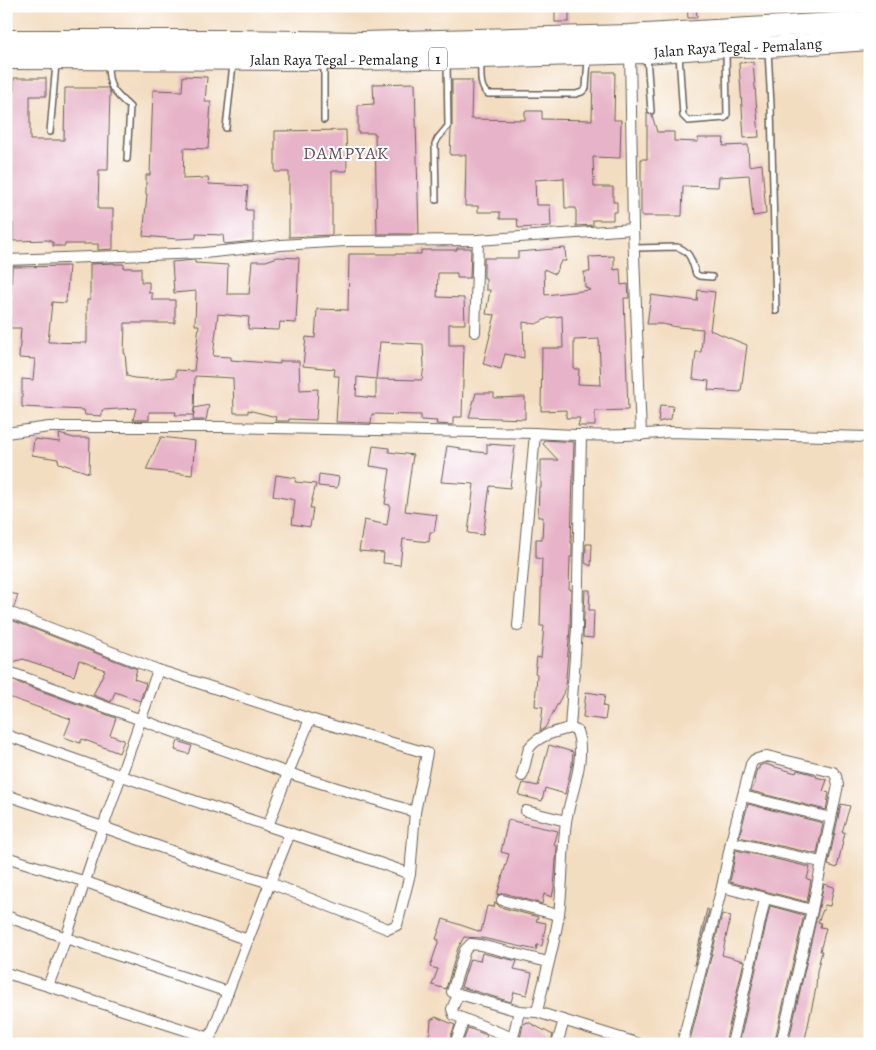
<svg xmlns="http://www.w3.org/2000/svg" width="876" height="1050" font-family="Alegreya,serif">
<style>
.building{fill:#e7b3c8;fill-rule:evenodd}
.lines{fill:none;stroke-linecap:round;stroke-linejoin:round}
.lane-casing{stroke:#676055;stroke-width:8}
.street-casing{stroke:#676055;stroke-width:12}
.highway-casing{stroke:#676055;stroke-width:22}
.lane{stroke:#fff;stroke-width:5}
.street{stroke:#fff;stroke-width:10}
.highway{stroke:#fff;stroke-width:20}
.labels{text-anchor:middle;stroke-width:4;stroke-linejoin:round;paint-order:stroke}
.shield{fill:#fff;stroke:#606060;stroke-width:1}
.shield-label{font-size:14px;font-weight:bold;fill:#1c1c1c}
.street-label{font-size:15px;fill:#1c1c1c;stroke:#fff}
.quarter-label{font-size:18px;letter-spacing:1px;fill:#635158;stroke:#fff}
</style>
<rect width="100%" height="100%" fill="#fff"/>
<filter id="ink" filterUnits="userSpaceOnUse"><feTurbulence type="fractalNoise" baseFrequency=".02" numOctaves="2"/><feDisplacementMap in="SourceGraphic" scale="10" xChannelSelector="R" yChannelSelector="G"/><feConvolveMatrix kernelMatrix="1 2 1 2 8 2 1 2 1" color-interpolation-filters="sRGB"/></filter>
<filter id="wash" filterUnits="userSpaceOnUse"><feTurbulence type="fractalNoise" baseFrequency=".0096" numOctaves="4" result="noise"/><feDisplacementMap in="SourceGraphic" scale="20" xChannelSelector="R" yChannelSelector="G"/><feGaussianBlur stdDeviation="1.12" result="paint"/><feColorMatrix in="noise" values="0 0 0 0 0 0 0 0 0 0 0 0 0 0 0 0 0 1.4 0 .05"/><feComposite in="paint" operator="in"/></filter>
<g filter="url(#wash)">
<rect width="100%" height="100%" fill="#f3ddc0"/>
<g id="blocks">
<!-- building -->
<g class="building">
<rect x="555" y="6" width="14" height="16"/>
<polygon points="687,6 696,6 697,18 688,18"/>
<polygon points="753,62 759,137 744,138 739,63"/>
<polygon points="593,72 615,72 614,120 621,120 620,158 593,157 594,187 613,187 613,202 617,202 617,212 613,212 613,220 593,220 593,225 576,226 576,208 565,208 564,178 535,180 536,205 550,205 551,226 518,228 517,219 500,219 500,212 478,212 478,206 465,206 466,155 450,155 451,130 452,126 452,80 472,80 471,119 525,120 525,111 542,111 542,119 592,120"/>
<polygon points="183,76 207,77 205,102 211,102 208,149 184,148 183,179 208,178 209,184 248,186 246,210 253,210 253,241 224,244 223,235 196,234 196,238 177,239 143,236 147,194 146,194 146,175 150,175 153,90 182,91"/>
<polygon points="14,78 46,78 46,96 30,96 30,140 64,140 65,88 108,88 110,92 108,170 99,170 98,209 113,209 113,249 98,250 98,244 65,244 65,246 53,246 53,242 50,242 50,240 13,241 13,223 10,224 9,206 6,206 6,147 7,105 14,105"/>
<polygon points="415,83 419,234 377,234 375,133 358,133 358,105 374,104 373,84"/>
<polygon points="647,113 652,115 657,132 674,132 674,141 698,142 698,138 724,138 723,146 748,145 749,166 762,164 766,214 753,216 749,175 719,177 718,187 683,186 682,216 641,216 641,159 647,159"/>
<polygon points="346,130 347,171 332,171 332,235 289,237 289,172 275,172 275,131"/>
<path d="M457 248H471L470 278H457V273H438L437 297 464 298 465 324H449V345H464L462 417H453V425L436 424 437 421 421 420V415L372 414 371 423 336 422 339 376H334L335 369 303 366 306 337 315 338 317 309 348 310 349 254H421V250H457ZM380 342 423 344 424 366 422 380 376 379ZM357 377 376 379V398L356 396Z"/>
<path d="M565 248 566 261H561L555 274 544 269 545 295 590 290 585 287 584 272H590L589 257 614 256V270L620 269 621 285 628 284 629 298H624L628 410 595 411V426H578L580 418H566V410L541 411 542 348H563L562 316 548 318 536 324 523 322 524 358 505 354 501 369 483 364 495 315 486 314 490 290H486V278H484V258H518V252ZM599 339 601 385 578 384 579 369H574V340Z"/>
<polygon points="278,257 299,258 296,323 280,322 279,330 248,329 249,317 218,314 213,356 231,357 231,360 280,364 280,361 299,361 300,390 318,389 316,420 289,419 289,421 275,421 276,417 248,410 248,413 234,413 233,378 195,376 194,415 175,415 176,412 149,412 149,420 133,420 136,408 102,410 102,416 85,415 84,410 22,407 22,379 33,380 35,359 19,358 21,328 10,328 12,267 69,266 66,303 52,302 48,342 87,343 87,300 90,300 90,264 114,263 114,264 124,264 124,268 141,268 141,282 149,282 149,293 152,293 152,300 175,300 175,323 125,323 124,353 125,353 127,376 134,378 149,379 176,377 176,370 194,371 199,325 195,325 196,291 174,293 172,262 195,260 195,263 228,265 227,294 249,294 252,261 266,261"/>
<polygon points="698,290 715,292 710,330 747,345 741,392 708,390 709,381 693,379 696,352 701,352 703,329 677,327 662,324 647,324 651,295 697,301"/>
<polygon points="476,393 494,393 494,398 525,397 525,419 469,417"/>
<polygon points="209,405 206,420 193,420 194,408"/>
<polygon points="660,405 673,406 671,419 658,422"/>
<polygon points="59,434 74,438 90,438 89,473 59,463 58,459 32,455 34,439 60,442"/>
<polygon points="161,437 195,441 192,475 146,470"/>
<polygon points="544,440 574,442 571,543 572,543 572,557 570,557 569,589 571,589 570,628 565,690 545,728 540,731 543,707 535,706 537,674 535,673 537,657 541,658 544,626 540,626 542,559 536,558 536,539 542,539 543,517 538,517 539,488 541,488 541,460 558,460 543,444"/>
<polygon points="487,444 515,446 510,488 490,486 483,535 468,533 474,484 441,482 447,446 460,448 460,450 487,453"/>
<polygon points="373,446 389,448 389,452 413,455 405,511 437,515 434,532 430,532 429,542 403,539 400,565 383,563 384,553 359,551 364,520 387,525 390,505 385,504 390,469 370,466"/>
<polygon points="319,474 339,477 337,488 318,486"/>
<polygon points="276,475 296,478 295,482 316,484 310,508 313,508 310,527 292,524 295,500 273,496"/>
<polygon points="586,544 592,544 591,566 585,563"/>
<polygon points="585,590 590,590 589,610 594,610 593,638 583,637"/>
<polygon points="6,592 18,595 14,607 6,604"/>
<polygon points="6,618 137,669 134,679 146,683 140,701 115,692 111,702 93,695 105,670 79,660 74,676 23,659 6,664"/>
<polygon points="11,680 116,718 110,735 124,740 119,753 82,739 80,743 64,737 71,719 6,696"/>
<polygon points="586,692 605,695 603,706 607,707 605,720 583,717"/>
<polygon points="178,741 192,746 189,754 175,750"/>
<polygon points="549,745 573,752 572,764 565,794 545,788 542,801 519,795 523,783 538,786"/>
<polygon points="765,764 796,773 797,770 816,775 816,777 827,780 823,791 829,793 826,810 751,791 756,781 754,780 757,769 759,769 759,766"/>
<polygon points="748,804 823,823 817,854 739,837"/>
<polygon points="841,804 850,806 842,832 845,832 837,868 828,865"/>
<polygon points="508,820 558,831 554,845 557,847 554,888 552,897 544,894 542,904 504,893 497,895 509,854 501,852"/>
<polygon points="736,850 810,867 807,879 811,880 807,902 730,882"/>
<polygon points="824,884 834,887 830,906 825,905 818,922 821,923 820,927 826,928 820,951 822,951 817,971 816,988 804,1044 788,1044"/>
<polygon points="495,902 500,907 538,917 536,921 546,923 542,946 537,945 536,950 482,938 464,937 458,948 446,989 432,985 438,969 430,967 439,940 436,939 443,919 481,932 487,906 494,907"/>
<polygon points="770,906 804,915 774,1044 739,1044"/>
<polygon points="707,909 709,910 695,965 694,965"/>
<polygon points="722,914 731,916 722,955 744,961 725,1044 689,1044"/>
<polygon points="482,953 517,961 514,969 532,973 527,995 514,992 511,1002 461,987 470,959 480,961"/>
<polygon points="436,1017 455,1025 448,1044 425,1044 430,1032 431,1020"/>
<polygon points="528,1022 553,1035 550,1044 519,1044 523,1024"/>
<polygon points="468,1028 487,1035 483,1044 462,1044"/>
</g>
</g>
</g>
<g filter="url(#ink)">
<use href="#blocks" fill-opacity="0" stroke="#676055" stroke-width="1"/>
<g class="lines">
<defs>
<g id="lane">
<polyline points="768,50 771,106 776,311"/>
<polyline points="679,54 683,116 688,121 725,118 727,116 726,52"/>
<polyline points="647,57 651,111"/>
<path d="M481 62C481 72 479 88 488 94H576L582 92 586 88 588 59"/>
<path d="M108 64C108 87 113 92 130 107L127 159"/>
<polyline points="324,120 324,63"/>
<polyline points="226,128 233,64"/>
<polyline points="50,132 56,64"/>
<polyline points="436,200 435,144 438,138 448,126 447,62"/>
<path d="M635 248 677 247C691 251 692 263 696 274L699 276 712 277"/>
</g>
<g id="street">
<polyline points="630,51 633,229 641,435"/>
<polyline points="6,260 204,253 281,245 346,241 478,240 633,229"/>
<polyline points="475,332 478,240"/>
<path d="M6 433 49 427H221L535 433C580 436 624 437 669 432L870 437"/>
<path d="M6 611 158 670 310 719 427 753 415 812 410 874C362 856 314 842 266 825 179 796 92 766 6 735"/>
<polyline points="518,626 535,433"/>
<polyline points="6,671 288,773 415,812"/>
<path d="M522 776 529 748C539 735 555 732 570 728"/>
<polyline points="6,795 103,827 158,670"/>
<polyline points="743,796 831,818"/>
<polyline points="526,811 566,821"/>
<polyline points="268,826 288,773 310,719"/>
<polyline points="731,842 821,862"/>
<polyline points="6,857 86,882 248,940"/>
<polyline points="722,887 812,910"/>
<polyline points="502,900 558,915"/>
<polyline points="6,916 66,938 103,827 214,866 270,883 290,833"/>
<path d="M548 962 480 945 471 944 465 950 452 992 519 1011 537 1012C544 979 554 947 559 914 563 883 562 852 566 822 570 793 587 761 577 731L570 728 577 628 581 436"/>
<polyline points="6,973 48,986 66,938 228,992"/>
<polyline points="48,986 210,1038 270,883 388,929 397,925 410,874"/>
<polyline points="458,995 452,1009 454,1015 513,1038"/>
<polyline points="537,1012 640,1044"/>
<polyline points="512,1042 519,1011"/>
<polyline points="455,1044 464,1019"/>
<polyline points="557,1044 564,1020"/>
<polyline points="682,1044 722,887 731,842 751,764 754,760 767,756 833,772 836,776 838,785 812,910 781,1044"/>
<polyline points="732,1044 765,899"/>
</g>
<g id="highway">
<polyline points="6,40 234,40 363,42 629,35 870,21"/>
<path id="s1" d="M6 59 358 60 480 58 646 53 725 47H768L870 40"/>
</g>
</defs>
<!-- lane casing -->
<use href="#lane" class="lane-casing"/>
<!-- street casing -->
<use href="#street" class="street-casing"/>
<!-- highway casing -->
<use href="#highway" class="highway-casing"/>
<!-- lane -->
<use href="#lane" class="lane"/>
<!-- street -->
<use href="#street" class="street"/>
<!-- highway -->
<use href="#highway" class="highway"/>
</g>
</g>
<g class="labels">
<!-- shield labels -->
<rect class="shield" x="429" y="47.5" width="18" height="23" rx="4"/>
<g class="shield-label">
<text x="438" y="64">1</text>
</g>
<!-- street labels -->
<g class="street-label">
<text dy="5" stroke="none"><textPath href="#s1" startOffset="732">Jalan Raya Tegal - Pemalang</textPath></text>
<text dy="5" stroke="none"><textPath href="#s1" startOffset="328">Jalan Raya Tegal - Pemalang</textPath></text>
</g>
<!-- quarter labels -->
<g class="quarter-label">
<text x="346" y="159">DAMPYAK</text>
</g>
</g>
<!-- margin -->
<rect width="876" height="1050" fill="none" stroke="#fff" stroke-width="25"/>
</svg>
